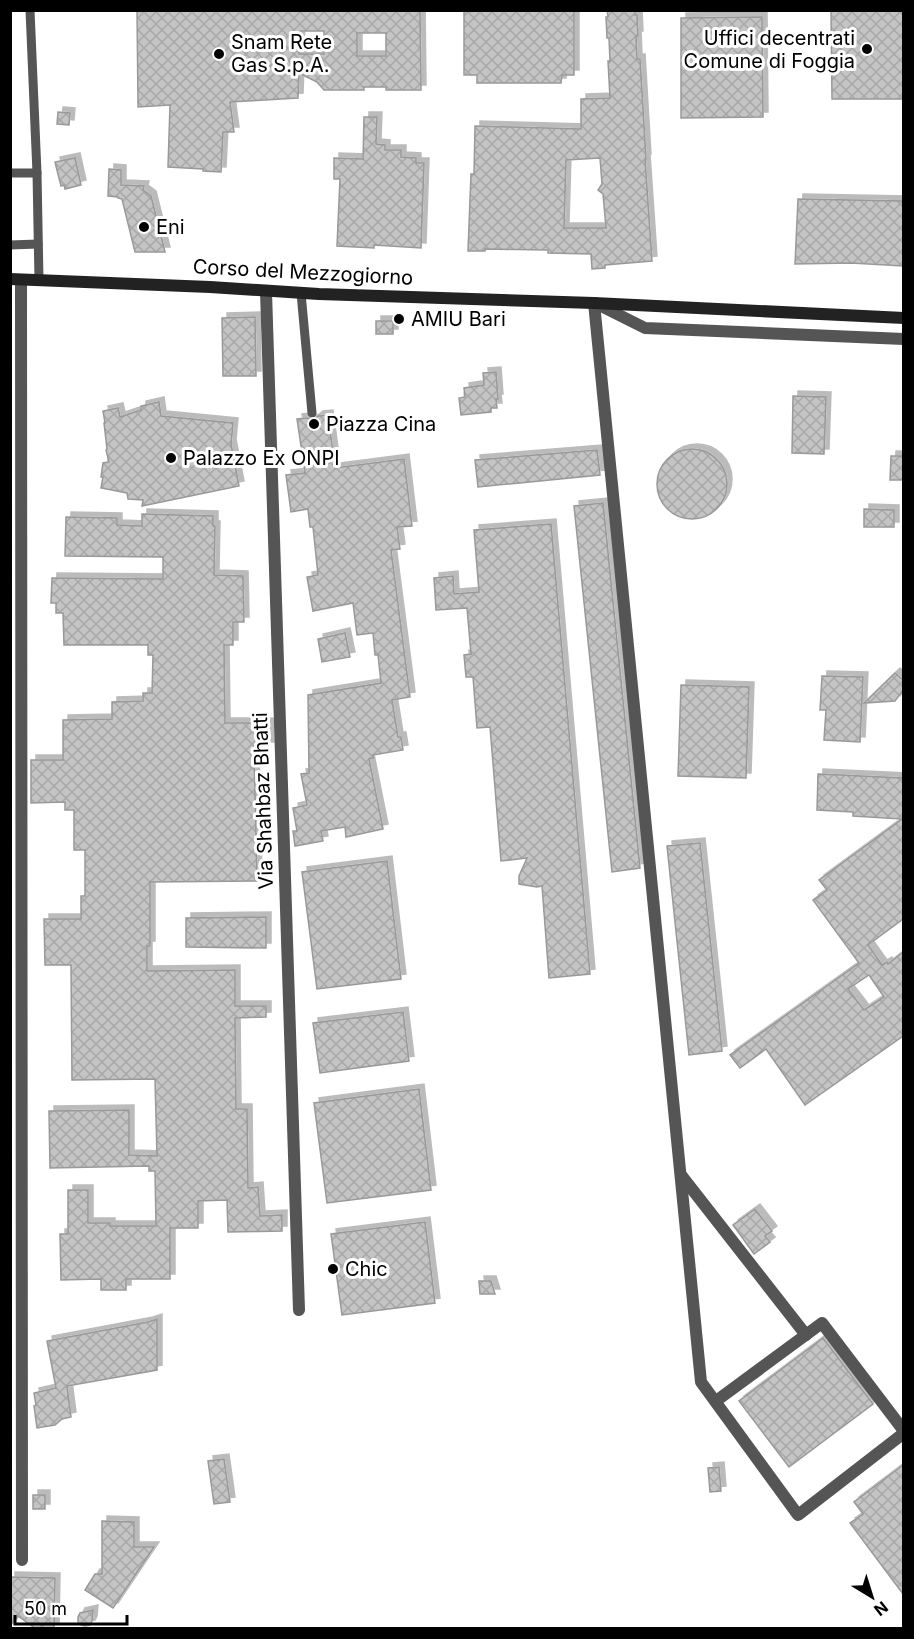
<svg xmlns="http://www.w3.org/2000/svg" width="914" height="1639" font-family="Inter,sans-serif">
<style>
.building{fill:url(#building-cross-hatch);stroke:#999;stroke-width:1.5;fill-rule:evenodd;filter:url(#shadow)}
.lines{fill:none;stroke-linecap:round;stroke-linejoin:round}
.lane{stroke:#555;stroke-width:9}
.street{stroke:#555;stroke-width:12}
.secondary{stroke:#222;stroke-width:12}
.poi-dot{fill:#000;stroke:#fff;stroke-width:2}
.labels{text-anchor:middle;stroke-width:6;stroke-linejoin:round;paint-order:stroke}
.poi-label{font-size:20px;fill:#000;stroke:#fff;text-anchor:start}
.street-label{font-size:20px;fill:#000;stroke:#fff}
</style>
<defs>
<pattern id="building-cross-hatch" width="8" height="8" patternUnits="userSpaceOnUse" patternTransform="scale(1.5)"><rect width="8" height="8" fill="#c4c4c4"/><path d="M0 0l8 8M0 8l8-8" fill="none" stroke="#a7a7a7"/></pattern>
<filter id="shadow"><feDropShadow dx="5" dy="-5" stdDeviation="0" flood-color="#0004"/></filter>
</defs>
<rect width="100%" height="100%" fill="#fff"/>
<!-- building -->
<g class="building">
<path d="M137 10H420L421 90H386V87H364V90H324L317 82 299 73 298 98 230 102 234 132H223L221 172 203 171V169L168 167 170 105 138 107ZM300 31H324V54H299ZM357 33H386V56H357Z"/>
<polygon points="464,10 574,10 574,75 562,75 561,83 477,83 477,75 464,75"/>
<path d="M607 10H635V15H637L638 36H636L637 59H640L646 159H645L652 261 605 265V268L592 269 591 254 548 253V250L485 249V251H468L471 174H474L475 126 581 129V99L610 98 608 61H610L609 38H607L606 17H608ZM600 158 602 184 598 190 603 194 606 228H564L566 160Z"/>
<polygon points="831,10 903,10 903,99 832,99"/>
<polygon points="762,17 763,117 681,118 681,18"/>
<polygon points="58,112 70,113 69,125 57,124"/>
<polygon points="364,117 377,117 376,144 385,145 385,150 401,150 401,157 416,158 416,163 424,163 421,248 374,245 374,248 337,246 340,179 334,179 334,158 363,159"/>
<polygon points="75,158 81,185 65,189 64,185 61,186 55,162"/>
<polygon points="109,169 121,170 121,185 144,186 143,190 151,196 165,252 135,252 122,199 118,198 118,197 108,196"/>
<polygon points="798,199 903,201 903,266 851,263 795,264"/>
<polygon points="255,317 256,376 223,376 222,318"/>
<rect x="376" y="321" width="17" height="13"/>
<polygon points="496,372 498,399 496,399 497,408 491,408 491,412 461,415 459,398 465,397 464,388 484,385 483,373"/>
<polygon points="793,396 826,397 824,454 792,453"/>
<polygon points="159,402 161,416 233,423 231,444 239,486 142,506 143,500 128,499 127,493 101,488 103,477 101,477 103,463 109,462 106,450 107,449 104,423 105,423 103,411 118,408 120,417 141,410 141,406"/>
<polygon points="328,415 335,468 404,459 412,526 397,527 400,549 391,550 410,697 392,700 398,737 401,737 403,750 373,755 374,758 369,759 383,829 346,837 345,827 321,831 323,841 295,846 293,831 297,831 293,808 307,805 301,774 309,773 308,695 381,683 378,655 375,655 373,633 357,635 353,603 313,611 307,577 318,575 313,527 310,527 308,509 291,512 286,475 305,473 297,419 307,418 313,420 318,416"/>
<circle cx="692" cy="484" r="35"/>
<polygon points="597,450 600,475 478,487 475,460"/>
<polygon points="891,456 903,456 903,480 890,480"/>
<polygon points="603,503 640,868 612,872 574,506"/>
<polygon points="864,509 894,510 894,527 864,527"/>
<polygon points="142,514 213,516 213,526 215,526 214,575 243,576 244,622 233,622 233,645 224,645 225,723 268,723 269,747 254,747 257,881 150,882 150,946 147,946 147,971 235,970 235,1006 266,1006 266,1017 235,1018 236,1109 247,1109 248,1188 258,1187 260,1216 282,1215 282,1231 228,1232 227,1200 198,1201 198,1228 170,1228 170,1279 126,1279 126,1290 101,1290 101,1279 61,1280 60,1234 68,1234 68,1190 88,1190 88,1223 110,1223 110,1226 156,1226 155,1171 149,1171 149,1166 50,1168 49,1111 129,1110 129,1155 157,1156 155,1079 72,1080 71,965 45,965 44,919 81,919 81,896 85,896 85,850 74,850 74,810 65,810 65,802 31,803 31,760 63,760 63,720 112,719 112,702 143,701 143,693 152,693 153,655 148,655 148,645 64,645 63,613 56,613 56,603 51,603 52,578 163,579 163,557 65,556 66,517 117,518 117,525 142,526"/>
<polygon points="551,524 590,974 549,978 542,886 537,887 519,884 519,876 527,858 501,861 490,727 477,728 473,677 466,677 464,655 471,654 467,608 436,610 434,578 453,576 454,594 479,592 474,530"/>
<polygon points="345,633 350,657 322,662 318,639"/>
<polygon points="895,673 903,680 903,690 895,701 864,703"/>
<polygon points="822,676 863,677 860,742 824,740 826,710 820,710"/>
<polygon points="681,685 749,687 746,778 678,776"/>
<path d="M818 774 903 778V919L868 945 882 965 887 962 888 964 903 952V1036L805 1105 766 1049 740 1068 730 1055 859 963 813 900 827 890 819 880 902 819 853 816V812L817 810ZM869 975 884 997 864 1010 848 989Z"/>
<polygon points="700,843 722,1051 689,1055 667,846"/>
<polygon points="387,861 401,979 317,989 302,872"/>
<polygon points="266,917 266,948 186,947 186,918"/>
<polygon points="403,1012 409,1061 320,1073 313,1023"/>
<polygon points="419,1089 431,1190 327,1203 314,1103"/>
<polygon points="755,1209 772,1231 765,1236 770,1242 754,1254 733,1225"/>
<polygon points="425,1222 435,1303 342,1315 331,1234"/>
<polygon points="479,1281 491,1281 495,1294 480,1294"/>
<polygon points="157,1319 157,1370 67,1386 71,1417 62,1419 55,1425 37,1428 34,1406 36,1405 34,1393 56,1388 47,1341 148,1322"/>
<polygon points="823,1338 873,1404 789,1467 739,1401"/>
<polygon points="224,1459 230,1502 214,1504 208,1461"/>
<polygon points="903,1465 903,1594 850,1523 863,1514 854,1502"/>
<polygon points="719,1467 721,1491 710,1492 708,1468"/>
<rect x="33" y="1495" width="12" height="14"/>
<polygon points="102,1521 134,1522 134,1547 154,1547 113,1608 85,1590 95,1574 102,1574"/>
<polygon points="10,1577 55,1578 54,1629 36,1629 18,1616 10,1626"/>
<polygon points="93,1610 92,1621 90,1625 85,1626 81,1625 78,1622 78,1617 80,1613"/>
</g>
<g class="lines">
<!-- lane -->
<g class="lane">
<polyline points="30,10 37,173 39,280"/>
<polyline points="10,173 37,173"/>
<polyline points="10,245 38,244"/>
<polyline points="301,293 312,413"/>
</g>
<!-- street -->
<g class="street">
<polyline points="21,280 22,1560"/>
<polyline points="266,292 299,1310"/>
<polyline points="594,303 701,1382 798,1515 904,1433"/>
<polyline points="595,303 645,328 904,339"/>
<polyline points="681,1175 806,1335"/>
<polyline points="716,1401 822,1323 904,1431"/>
</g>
<!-- secondary -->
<polyline class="secondary" points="10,279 210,287 319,294 594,303 904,318"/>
</g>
<!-- markers -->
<g class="poi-dot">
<circle cx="867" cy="49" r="6"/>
<circle cx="219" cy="54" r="6"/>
<circle cx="144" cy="227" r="6"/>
<circle cx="399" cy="319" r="6"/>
<circle cx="314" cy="424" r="6"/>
<circle cx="171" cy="458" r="6"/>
<circle cx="333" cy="1269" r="6"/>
</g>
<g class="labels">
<!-- poi labels -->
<g class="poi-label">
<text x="855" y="45" text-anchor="end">Uffici decentrati<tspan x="855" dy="23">Comune di Foggia</tspan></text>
<text x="231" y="49">Snam Rete<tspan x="231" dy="23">Gas S.p.A.</tspan></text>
<text x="156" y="234">Eni</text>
<text x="411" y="326">AMIU Bari</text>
<text x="326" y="431">Piazza Cina</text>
<text x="183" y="465">Palazzo Ex ONPI</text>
<text x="345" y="1276">Chic</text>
</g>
<!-- street labels -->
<g class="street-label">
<text transform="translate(303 272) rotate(3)" y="7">Corso del Mezzogiorno</text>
<text transform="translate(263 801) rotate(-92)" y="7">Via Shahbaz Bhatti</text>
</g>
</g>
<!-- border -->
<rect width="914" height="1639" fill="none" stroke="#000000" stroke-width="24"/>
<!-- north arrow -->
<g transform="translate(872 1597) rotate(142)" stroke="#ffffff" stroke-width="4.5" paint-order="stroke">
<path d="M0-4.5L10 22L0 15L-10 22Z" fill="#000000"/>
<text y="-9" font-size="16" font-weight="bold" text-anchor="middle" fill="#000000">N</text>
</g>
<!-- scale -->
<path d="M15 1615v9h112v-9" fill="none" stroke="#000000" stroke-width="3"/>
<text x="24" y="1615" font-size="18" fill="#000000" stroke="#ffffff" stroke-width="4.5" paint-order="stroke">50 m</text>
</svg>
